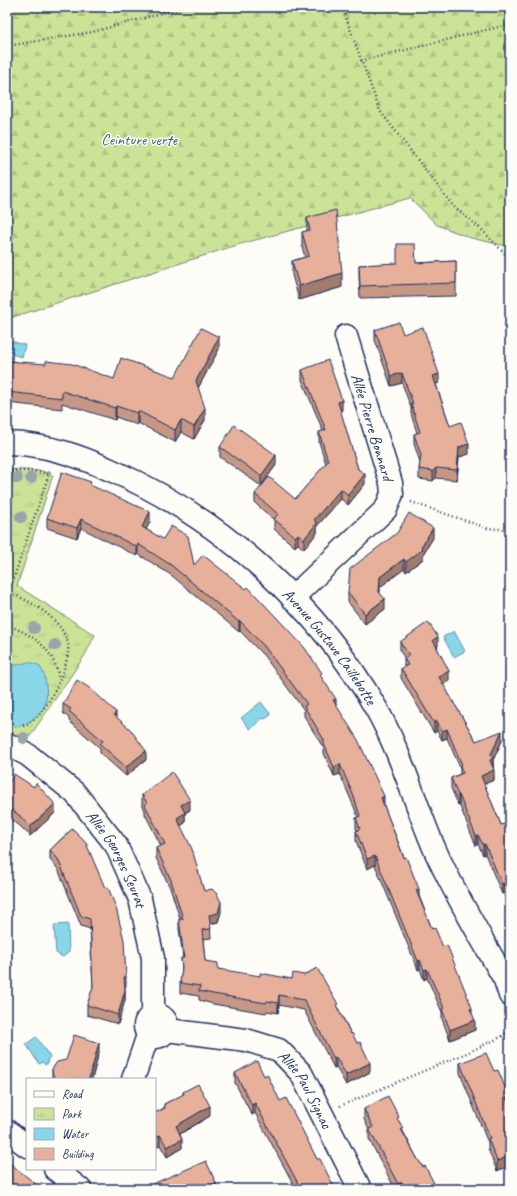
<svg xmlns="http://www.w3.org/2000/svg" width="517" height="1196" font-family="Caveat,sans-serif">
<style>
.forest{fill:url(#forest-firs);stroke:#74887a}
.park{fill:url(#park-tufts);stroke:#74887a}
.water{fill:#8ad6e9;stroke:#5e93b1}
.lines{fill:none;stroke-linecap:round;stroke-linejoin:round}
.street-casing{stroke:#1b2f5e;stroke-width:25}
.path{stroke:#1b2f5e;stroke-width:2.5;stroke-dasharray:1 3;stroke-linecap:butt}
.street{stroke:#fdfcf7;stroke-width:22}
.tree{fill:#99a4ab}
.wall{fill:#c69785;stroke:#1b2f5e}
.shaded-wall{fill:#a17b6c;stroke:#1b2f5e}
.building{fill:#e6b09b;stroke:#1b2f5e}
.labels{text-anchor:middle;stroke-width:3;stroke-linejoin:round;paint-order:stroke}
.park-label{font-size:16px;fill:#475c6c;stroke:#fdfcf7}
.street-label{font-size:16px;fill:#1b2f5e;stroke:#fdfcf7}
</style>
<defs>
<pattern id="forest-firs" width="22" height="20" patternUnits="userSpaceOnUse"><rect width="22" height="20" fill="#cce297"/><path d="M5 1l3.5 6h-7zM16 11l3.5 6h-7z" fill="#afc285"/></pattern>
<pattern id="park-tufts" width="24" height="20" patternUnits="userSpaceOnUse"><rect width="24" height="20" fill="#cce297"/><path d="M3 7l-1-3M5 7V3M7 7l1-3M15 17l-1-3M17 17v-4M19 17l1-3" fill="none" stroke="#afc285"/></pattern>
</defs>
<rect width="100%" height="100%" fill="#fdfcf7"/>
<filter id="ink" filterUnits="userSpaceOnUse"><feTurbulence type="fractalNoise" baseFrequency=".025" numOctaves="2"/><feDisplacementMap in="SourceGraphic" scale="8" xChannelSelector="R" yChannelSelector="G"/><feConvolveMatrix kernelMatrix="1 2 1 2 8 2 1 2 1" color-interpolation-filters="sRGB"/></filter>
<g filter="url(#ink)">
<!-- forest -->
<polygon class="forest" points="7,7 510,7 510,257 506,246 471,238 437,225 410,198 237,245 7,319"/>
<!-- park -->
<polygon class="park" points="7,469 42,471 53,475 17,586 95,635 85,655 26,742 7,732"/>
<!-- water -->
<g class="water">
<polygon points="7,340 25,345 22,357 7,353"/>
<polygon points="454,631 465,651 454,657 443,637"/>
<path d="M29 662C33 663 38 664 40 667 47 675 49 700 43 709 38 717 26 724 17 727L7 722V667Z"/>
<polygon points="261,702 271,715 265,719 263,718 250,729 241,718"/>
<polygon points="68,924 69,952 63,957 56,953 54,925"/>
<polygon points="36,1037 50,1057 47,1060 48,1063 45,1065 43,1062 39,1064 26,1044"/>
</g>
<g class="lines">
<defs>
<g id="street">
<path id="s1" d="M7 443C46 444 80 456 115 472 223 520 319 607 377 710 402 755 415 804 435 850 455 895 481 937 505 980L510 995"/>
<polyline points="292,598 386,509 392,494 391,483 346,336"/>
<path id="s2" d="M7 744 28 755 75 793 116 845 140 899 153 958V1006L155 1014"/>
<circle cx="156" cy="1026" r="11"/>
<path id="s3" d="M167 1030 246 1040 279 1050 301 1073 360 1189"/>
<polyline points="133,1079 146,1041 150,1036"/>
<polyline points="7,1131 27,1146"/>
<polyline points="55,1169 80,1189"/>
</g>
</defs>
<!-- street casing -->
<use href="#street" class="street-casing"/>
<!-- path -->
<g class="path">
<polyline points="342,7 380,111 453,206 482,230 510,259"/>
<polyline points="7,46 92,32 185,7"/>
<polyline points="361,61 506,25 510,28"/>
<polyline points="7,471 31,471 49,474"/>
<polyline points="411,502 487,528 510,530"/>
<polyline points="7,592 9,592 50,471"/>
<path d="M7 598 9 592C31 602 58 616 67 640 75 659 43 725 21 726"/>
<path d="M7 625C34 635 55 649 59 680"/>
<polyline points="340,1106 469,1052 503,1036 510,1029"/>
</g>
<!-- street -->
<use href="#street" class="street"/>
</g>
<!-- trees -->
<g class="tree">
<circle cx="17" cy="478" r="6"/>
<circle cx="31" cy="478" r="6"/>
<circle cx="21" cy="517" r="6"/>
<circle cx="34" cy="628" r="6"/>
<circle cx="55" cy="645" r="6"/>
<circle cx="24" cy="738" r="6"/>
</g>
<!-- wall -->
<g class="wall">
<polygon points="307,218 342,287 299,300 292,275 292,261 305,257 302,247 302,232 307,231"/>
<polygon points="456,261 456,296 360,298 359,277 359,265 416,263"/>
<polygon points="375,330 403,334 439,383 436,384 450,426 469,454 459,457 457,480 436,478 433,481 419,479 419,469 420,462 414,444 414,434 417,433 411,414 411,408 402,383 391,386 375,340"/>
<polygon points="219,349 198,388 205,420 194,439 181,432 175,442 138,423 137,425 116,417 115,420 62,403 62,409 7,403 7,361 114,379 175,377"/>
<polygon points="302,370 342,410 340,411 358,469 365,484 348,505 341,499 317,526 317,533 304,549 298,544 295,547 274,529 274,520 255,503 255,494 295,499 326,464 319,442 319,432 323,431 302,380"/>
<polygon points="220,447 276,465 261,486 220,457"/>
<polygon points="91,486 150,522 146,529 194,565 322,678 384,806 432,929 443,947 472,1015 475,1030 450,1040 442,1019 442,1012 427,978 424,980 420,969 418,970 375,865 367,869 356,841 356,831 357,831 356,828 356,818 358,817 354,807 340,774 334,776 324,754 324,749 304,716 304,710 264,656 240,631 239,632 171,575 138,554 137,556 81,528 77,538 47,528 47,518"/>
<polygon points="433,538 423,554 423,559 406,572 404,569 380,587 380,593 385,609 365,624 348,602 348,592"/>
<polygon points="400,642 438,646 437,647 449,681 443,684 476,741 502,741 493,760 494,780 484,784 501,825 510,838 510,907 504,893 502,894 485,854 483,855 478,844 476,846 459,804 458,805 451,788 451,778 460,774 460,768 447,738 442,740 437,731 434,733 401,678 401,668 404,667 404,657 400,651"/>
<polygon points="63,704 116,717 146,760 126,776 100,753 100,748 69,721 69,718 63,713"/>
<polygon points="7,782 55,813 30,836 19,825 7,817"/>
<polygon points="142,795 190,810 185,813 185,823 180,826 204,891 221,912 218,922 210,924 211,938 203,939 205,961 218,969 338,1008 370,1072 346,1085 336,1067 334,1068 304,1010 279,1005 278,1013 267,1011 266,1013 213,1004 199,1000 199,996 180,993 180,983 182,971 181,958 183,958 179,929 179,919 180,919 171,890 156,858 156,848 161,846 145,814 145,810 142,805"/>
<polygon points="72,829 126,977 126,986 125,987 125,1000 118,1024 87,1015 87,1005 93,988 90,929 81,926 58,869 50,860 50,850"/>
<polygon points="99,1052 92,1079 52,1079 52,1069"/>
<polygon points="460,1063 494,1071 509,1104 497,1171 488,1149 488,1142 486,1138 460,1073"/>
<polygon points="235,1073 264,1076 335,1189 296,1189 255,1113 252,1115 235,1083"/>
<polygon points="183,1092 210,1116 180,1134 182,1148 167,1157 160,1145 156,1147 155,1145 155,1113 164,1108 164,1104 183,1095"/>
<polygon points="364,1109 399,1121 403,1131 417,1158 436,1189 395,1189 369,1139 369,1130 364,1119"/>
</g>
<!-- shaded-wall -->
<g class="shaded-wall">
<polygon points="342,273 342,287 299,300 299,286"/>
<polygon points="219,337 219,349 196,392 196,381"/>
<polygon points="402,373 402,383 391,386 391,376"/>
<polygon points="439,374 439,383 433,385 433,376"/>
<polygon points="342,400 342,410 338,412 338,402"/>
<polygon points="116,406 116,417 115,420 115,408"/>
<polygon points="205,408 205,420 194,439 194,427"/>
<polygon points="138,411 138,423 137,425 137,413"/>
<polygon points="181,420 181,432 175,442 175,430"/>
<polygon points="469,444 469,454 459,457 457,480 457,470 459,447"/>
<polygon points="276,455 276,465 261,486 261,476"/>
<polygon points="436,468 436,478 433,481 433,471"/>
<polygon points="365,474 365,484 348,505 348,495"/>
<polygon points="341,489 341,499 317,526 317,533 304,549 304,539 314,520"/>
<polygon points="150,512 150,522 142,537 142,527"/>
<polygon points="81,519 81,528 77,538 77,528"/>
<polygon points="433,528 433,538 423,554 423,559 406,572 406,562 421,547"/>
<polygon points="298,534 298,544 295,547 295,537"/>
<polygon points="138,544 138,554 137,556 137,547"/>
<polygon points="404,559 404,569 380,587 379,601 379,592 380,577"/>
<polygon points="385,599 385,609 365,624 365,614"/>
<polygon points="240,621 240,631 239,632 239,622"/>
<polygon points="438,637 438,646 433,650 433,640"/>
<polygon points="449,671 449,681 439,687 439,677"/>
<polygon points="336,699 336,708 333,700"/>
<polygon points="116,712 116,721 114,715"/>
<polygon points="437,721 437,731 434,733 434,723"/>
<polygon points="447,729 447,738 442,740 442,731"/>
<polygon points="502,731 502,741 493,760 493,768 490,760 491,754"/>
<polygon points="146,751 146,760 126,776 126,767"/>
<polygon points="340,764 340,774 334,776 334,767"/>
<polygon points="494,770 494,780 481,785 481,776"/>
<polygon points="458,795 459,795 459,804 458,805"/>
<polygon points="384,796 384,806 381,798"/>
<polygon points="190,800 190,810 181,815 181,805"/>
<polygon points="55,804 55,813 30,836 30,827"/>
<polygon points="185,813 185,823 177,828 177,818"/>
<polygon points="478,835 478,844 476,846 476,836"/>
<polygon points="485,844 485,854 483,855 483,845"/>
<polygon points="375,856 375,865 367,869 367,859"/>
<polygon points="504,883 504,893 502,894 502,884"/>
<polygon points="419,889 419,899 416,890"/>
<polygon points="221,902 221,912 218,922 209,924 209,915"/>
<polygon points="420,960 420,969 418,970 418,961"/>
<polygon points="427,969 427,978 424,980 424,970"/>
<polygon points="125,990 125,1000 118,1024 118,1015"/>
<polygon points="279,995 279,1005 278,1013 278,1003"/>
<polygon points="472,1008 472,1018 470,1009"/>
<polygon points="475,1020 475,1030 450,1040 450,1030"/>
<polygon points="99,1043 99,1052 92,1079 89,1079"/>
<polygon points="336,1057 336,1067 334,1068 334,1059"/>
<polygon points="370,1063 370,1072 346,1085 346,1075"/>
<polygon points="509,1097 509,1107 506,1098"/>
<polygon points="255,1103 255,1113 252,1115 252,1105"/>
<polygon points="210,1106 210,1116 176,1136 176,1126"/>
<polygon points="160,1135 160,1145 156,1147 156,1137"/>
<polygon points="182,1139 182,1148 167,1157 167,1147"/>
<polygon points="510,1156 510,1166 497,1171 497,1161"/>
<polygon points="402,1182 402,1189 398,1189 398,1184"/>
<polygon points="216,1183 216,1189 202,1189"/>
</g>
<!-- building -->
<g class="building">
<polygon points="336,210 342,273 299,286 292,261 309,256 302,232 310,230 307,218"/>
<polygon points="397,244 415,244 416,263 456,261 456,283 360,286 359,265 397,263"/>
<polygon points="399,322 403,334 423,327 439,374 433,376 450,426 461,422 469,444 459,447 457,470 436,468 433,471 419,469 421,455 414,434 420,432 411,404 413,404 402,373 391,376 375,330"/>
<polygon points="201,328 219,337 196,381 205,408 194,427 181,420 175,430 138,411 137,413 116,406 115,408 62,391 62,398 7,392 7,361 46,364 46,361 72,364 114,379 121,358 175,377"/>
<polygon points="328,360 342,400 338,402 358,469 365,474 348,495 341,489 314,520 317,523 304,539 298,534 295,537 274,519 278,514 255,494 269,477 295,499 328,461 319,432 326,430 302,370"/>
<polygon points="234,425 276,455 261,476 220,447"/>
<polygon points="62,472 91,482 90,485 150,512 142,527 163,539 171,526 188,536 194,565 203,555 246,589 248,587 304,647 322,673 320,675 336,699 333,700 358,740 384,796 381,798 404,858 406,857 419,889 416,890 432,929 435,928 443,947 447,945 472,1008 470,1009 475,1020 450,1030 442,1009 444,1008 427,969 424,970 420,960 418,961 375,856 367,859 356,831 360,829 356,818 360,816 354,797 340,764 334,767 324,744 324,740 304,706 307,704 264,646 240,621 239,622 171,565 138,544 137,547 81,519 77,528 47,518"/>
<polygon points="409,513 433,528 421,547 423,549 406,562 404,559 380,577 379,592 385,599 365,614 348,592 350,569 397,533"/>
<polygon points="428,622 438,637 433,640 449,671 439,677 476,741 502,731 491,754 493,758 490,760 494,770 481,776 501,825 504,824 510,838 510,898 504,883 502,884 485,844 483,845 478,835 476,836 459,795 458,795 451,778 463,773 460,766 462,765 447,729 442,731 437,721 434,723 401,668 408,665 404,658 409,655 400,642"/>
<polygon points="77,680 91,689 116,712 114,715 130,729 146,751 126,767 100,744 103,741 69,711 71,709 63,704"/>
<polygon points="172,772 190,800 181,805 185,813 177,818 192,849 204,891 212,889 217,894 221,902 218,913 209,915 211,929 202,930 205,961 218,963 218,969 260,976 260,973 292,979 293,973 304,975 317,968 338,1004 336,1005 351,1034 352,1033 357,1043 360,1042 370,1063 346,1075 336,1057 334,1059 304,1000 279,995 278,1003 267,1001 266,1003 213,994 199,991 200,986 180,983 182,968 181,958 184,958 179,919 183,919 171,880 156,848 165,844 145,805 147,803 142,795"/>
<polygon points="14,774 34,787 36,783 55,804 30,827 19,815 7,807 7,782 8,783"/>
<polygon points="72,829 86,843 105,888 108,887 116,908 124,940 126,977 124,977 125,990 118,1015 87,1005 93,987 90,919 81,916 58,859 50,850"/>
<polygon points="74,1035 99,1043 89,1079 57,1079 53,1076 52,1069 57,1062 66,1060"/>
<polygon points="486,1053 494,1071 498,1070 509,1097 506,1098 510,1107 510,1156 497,1161 488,1139 490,1138 460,1063"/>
<polygon points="257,1061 264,1076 267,1074 280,1101 286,1098 317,1159 320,1159 335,1189 301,1189 255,1103 252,1105 235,1073"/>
<polygon points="198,1084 210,1106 176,1126 182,1139 167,1147 160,1135 156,1137 155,1136 155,1113 165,1108 164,1104 184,1094 183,1092"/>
<polygon points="388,1096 399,1117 397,1118 403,1128 401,1129 417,1158 423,1167 425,1166 436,1187 432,1189 405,1189 402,1182 398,1184 369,1129 373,1127 364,1109"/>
<polygon points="7,1161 42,1189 7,1189"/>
<polygon points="206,1161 216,1183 202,1189 141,1189"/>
</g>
</g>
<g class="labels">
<!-- park labels -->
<g class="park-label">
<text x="139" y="145">Ceinture verte</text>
</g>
<!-- street labels -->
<g class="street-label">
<text transform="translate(373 427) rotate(73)" y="6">Allée Pierre Bonnard</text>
<text dy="6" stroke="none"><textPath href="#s1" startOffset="393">Avenue Gustave Caillebotte</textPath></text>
<text dy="6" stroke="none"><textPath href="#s2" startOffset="163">Allée Georges Seurat</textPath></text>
<text dy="6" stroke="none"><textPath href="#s3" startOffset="162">Allée Paul Signac</textPath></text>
</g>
</g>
<!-- margin -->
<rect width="517" height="1196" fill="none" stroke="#fdfcf7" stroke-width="24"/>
<rect x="12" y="12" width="493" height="1172" fill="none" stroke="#1b2f5e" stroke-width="1.5" filter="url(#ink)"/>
<!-- legend -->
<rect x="26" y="1078" width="130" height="92" fill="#fdfcf7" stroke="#a3aaba"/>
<rect x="34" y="1091" width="20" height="6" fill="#fdfcf7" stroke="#a3aaba"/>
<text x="62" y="1098" font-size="12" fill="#1b2f5e">Road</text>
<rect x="34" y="1108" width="20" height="12" fill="url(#park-tufts)" stroke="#a3aaba"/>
<text x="62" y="1118" font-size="12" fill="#1b2f5e">Park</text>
<rect x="34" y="1128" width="20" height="12" fill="#8ad6e9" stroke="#a3aaba"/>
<text x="62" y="1138" font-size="12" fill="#1b2f5e">Water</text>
<rect x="34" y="1148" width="20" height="12" fill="#e6b09b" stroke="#a3aaba"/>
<text x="62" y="1158" font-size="12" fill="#1b2f5e">Building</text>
</svg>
